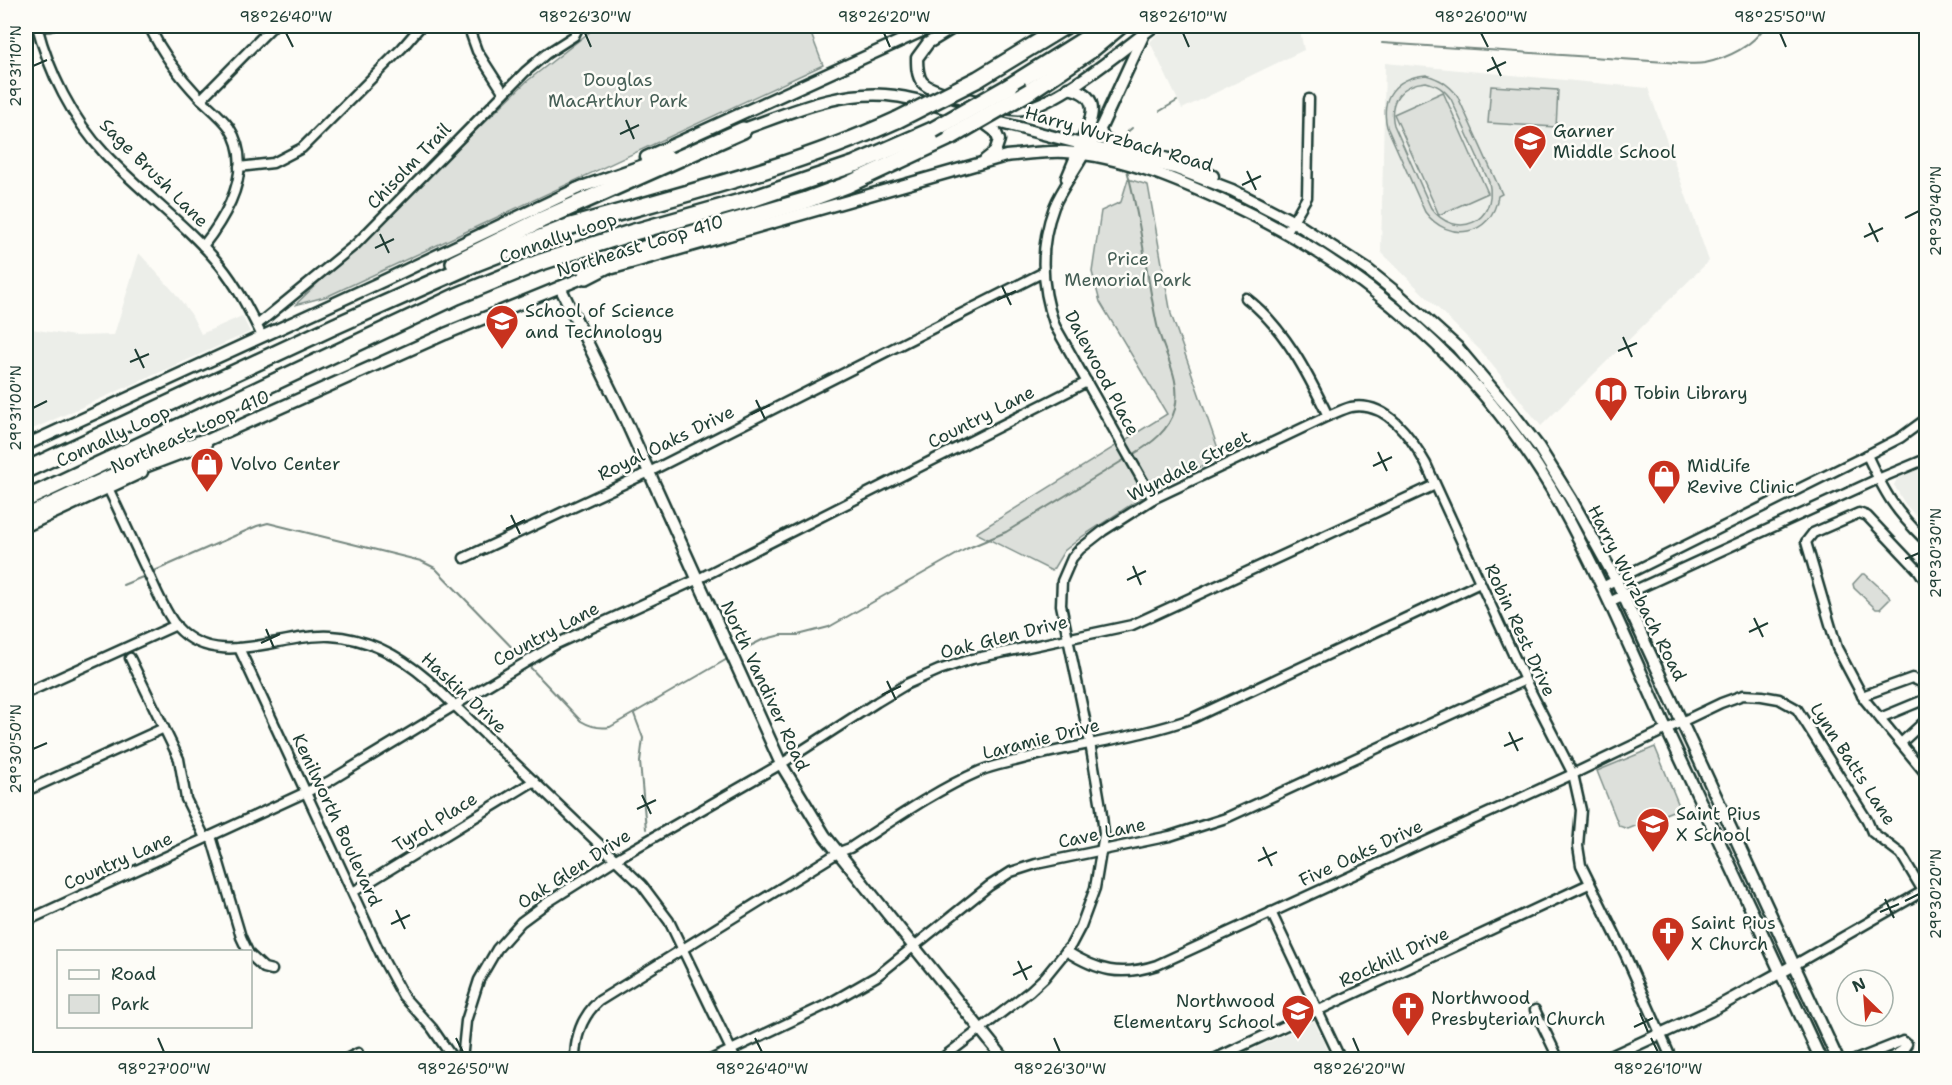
<svg xmlns="http://www.w3.org/2000/svg" width="1952" height="1085" font-family="'Shantell Sans',sans-serif">
<style>
.built{fill:#eceee9}
.green{fill:#dde0db;stroke:#7e8e88;stroke-width:1.5;fill-rule:evenodd}
.lines{fill:none;stroke-linecap:round;stroke-linejoin:round}
.stream{stroke:#75877f;stroke-width:2}
.minor-casing{stroke:#1f3d34;stroke-width:13}
.tertiary-casing{stroke:#1f3d34;stroke-width:15}
.secondary-casing{stroke:#1f3d34;stroke-width:15}
.motorway-casing{stroke:#1f3d34;stroke-width:20}
.minor{stroke:#fdfcf7;stroke-width:8}
.tertiary{stroke:#fdfcf7;stroke-width:10}
.secondary{stroke:#fdfcf7;stroke-width:10}
.motorway{stroke:#fdfcf7;stroke-width:15}
.motorway-bridge-casing{stroke:#1f3d34;stroke-width:20;stroke-linecap:butt}
.motorway-bridge{stroke:#fdfcf7;stroke-width:15}
.ticks{fill:none;stroke:#1f3d34;stroke-width:2}
.labels{text-anchor:middle;stroke-width:5;stroke-linejoin:round;paint-order:stroke}
.park-label{font-size:18px;fill:#455e55;stroke:#fdfcf7}
.poi-label{font-size:18px;fill:#1f3d34;stroke:#fdfcf7;text-anchor:start}
.street-label{font-size:18px;fill:#1f3d34;stroke:#fdfcf7}
.neatline{fill:none;stroke:#1f3d34;stroke-width:2}
.ticks-label{font-size:15px;text-anchor:middle;fill:#1f3d34}
</style>
<rect width="100%" height="100%" fill="#fdfcf7"/>
<filter id="ink" filterUnits="userSpaceOnUse"><feTurbulence type="fractalNoise" baseFrequency=".0167" numOctaves="2"/><feDisplacementMap in="SourceGraphic" scale="12" xChannelSelector="R" yChannelSelector="G"/><feConvolveMatrix kernelMatrix="1 2 1 2 8 2 1 2 1" color-interpolation-filters="sRGB"/></filter>
<g filter="url(#ink)">
<!-- built -->
<g class="built">
<polygon points="1165,26 1299,26 1304,50 1182,109 1150,42"/>
<polygon points="1385,63 1648,88 1709,261 1541,426 1481,351 1381,252"/>
<polygon points="139,253 175,293 191,314 201,334 242,316 250,332 26,432 26,328 74,336 114,335"/>
<polygon points="1926,466 1926,527 1905,504 1894,485 1897,479"/>
<polygon points="1314,1021 1332,1059 1232,1059"/>
</g>
<!-- green -->
<g class="green">
<polygon points="607,26 808,26 823,65 328,296 295,305 526,82 591,31"/>
<path d="M1426 75C1440 79 1448 84 1457 95L1502 194 1498 196C1492 237 1448 243 1425 212L1387 127C1380 97 1395 78 1426 75ZM1426 82C1437 85 1444 89 1451 99L1489 182C1498 222 1456 241 1431 208L1394 125C1388 101 1401 84 1426 82Z"/>
<polygon points="1491,86 1558,90 1556,127 1488,123"/>
<polygon points="1443,92 1488,193 1439,215 1394,114"/>
<polygon points="1128,179 1148,185 1171,314 1221,457 1164,483 1083,536 1064,551 1052,571 976,533 1167,414 1100,302 1092,272 1101,211 1121,202"/>
<polygon points="1862,574 1865,574 1888,595 1890,599 1880,609 1876,609 1854,588 1853,584"/>
<polygon points="1655,747 1680,808 1628,829 1619,826 1597,771"/>
</g>
<g class="lines">
<!-- stream -->
<g class="stream">
<path d="M1382 43 1666 62C1679 63 1693 65 1705 63 1728 58 1753 46 1765 26"/>
<polyline points="1160,111 1177,101"/>
<polyline points="1124,141 1125,134 1132,128"/>
<path d="M1127 170C1141 220 1146 274 1157 325 1163 353 1182 378 1175 409 1169 431 1151 444 1132 455"/>
<polyline points="150,573 257,526 268,523 421,561 435,568 524,660"/>
<polyline points="123,585 145,576"/>
<polyline points="736,653 762,640 781,635 798,635 829,627 966,549 1006,532 1127,458"/>
<path d="M527 664 581 721C591 727 599 729 610 727L729 658"/>
<polyline points="634,714 643,738 640,762 646,829"/>
</g>
<defs>
<g id="minor">
<path d="M37 26C49 72 72 119 105 154 142 193 186 224 220 265 238 287 250 312 262 336"/>
<path d="M149 26C162 53 178 75 199 97 209 107 221 116 229 127 255 167 228 214 203 246"/>
<polyline points="468,26 477,51 504,93"/>
<polyline points="26,27 50,26"/>
<polyline points="201,99 273,26"/>
<path d="M1084 155C1075 172 1061 189 1054 207 1039 247 1041 287 1055 326L1153 499"/>
<polyline points="239,167 273,163 302,148 402,48 421,26"/>
<polyline points="1066,178 1076,154"/>
<polyline points="1286,233 1307,197 1309,99"/>
<path d="M1246 298C1284 327 1308 374 1328 416"/>
<polyline points="257,325 356,244 525,72 546,54 574,36 579,26"/>
<path d="M1867 455C1885 494 1895 511 1926 541"/>
<path d="M108 488C122 517 135 546 149 575 157 592 165 612 177 627 217 671 281 633 330 636 368 638 399 655 428 680L642 885 669 921 736 1060"/>
<polyline points="464,558 649,472 1042,273"/>
<polyline points="1926,582 1919,571 1867,516 1859,513 1813,533 1806,542 1837,648 1864,699 1926,774"/>
<polyline points="1602,587 1867,455 1900,438 1926,419"/>
<polyline points="1609,602 1878,479 1926,459"/>
<polyline points="239,648 384,961 403,996 432,1028 454,1060"/>
<polyline points="130,658 179,759 186,799 205,838"/>
<polyline points="26,693 176,625"/>
<polyline points="1862,696 1912,678 1923,683 1926,692"/>
<polyline points="1880,718 1926,699"/>
<polyline points="1901,743 1926,720"/>
<polyline points="26,791 164,728"/>
<polyline points="211,836 241,937 248,952"/>
<polyline points="353,892 534,781"/>
<polyline points="1271,912 1341,1060"/>
<polyline points="26,921 328,782 556,644 698,579 1087,382"/>
<path d="M1066 951C1098 971 1120 977 1157 965L1573 774 1721 703 1743 695 1762 696 1779 699 1797 709 1867 820 1872 832 1901 854 1923 891"/>
<polyline points="250,955 264,968 272,970"/>
<polyline points="1796,964 1925,890"/>
<polyline points="1535,1010 1559,1060"/>
<polyline points="344,1060 358,1053"/>
<polyline points="462,1060 466,1021 479,980 497,949 521,922 548,902 616,859 781,764 877,702 907,684 939,670 972,659 1132,625 1435,485"/>
<path d="M575 1060C575 1037 582 1016 599 1001L839 852 850 848C892 821 934 791 980 771 991 766 1003 764 1015 761 1074 744 1135 739 1193 718L1480 583"/>
<polyline points="710,1060 828,1004 877,976 989,886 1011,872 1036,864 1170,836 1226,818 1525,680"/>
<path d="M940 1060 1030 991 1045 977 1071 945 1081 926 1095 888 1104 834 1101 807 1090 743 1061 605 1062 581 1072 558 1080 549 1103 531 1153 499 1328 416C1336 413 1343 409 1351 407 1387 401 1411 437 1426 464L1525 680 1573 774 1581 810 1578 846 1581 865 1625 954 1672 1060"/>
<polyline points="1212,1060 1589,884"/>
<polyline points="1855,1060 1903,1041 1907,1044 1903,1050 1887,1060"/>
</g>
<g id="tertiary">
<polyline points="560,287 625,419 781,764 825,836 1005,1060"/>
<polyline points="1604,1060 1710,1011 1796,964"/>
</g>
<g id="secondary">
<path d="M956 26 928 43 917 58C917 66 917 75 922 82 931 93 970 99 985 103"/>
<path d="M1068 88C1106 95 1090 123 1079 148"/>
<path d="M1000 107C1008 108 1016 111 1024 109 1061 102 1122 50 1154 26"/>
<polyline points="982,118 1177,169 1232,190 1294,222 1368,270 1398,294 1457,347 1511,411 1538,446 1571,499 1616,580 1838,1060"/>
<polyline points="983,122 995,131 999,140 995,152 985,160"/>
<polyline points="1100,130 1103,138 1109,142 1193,166 1213,176"/>
<path d="M738 131C787 114 841 88 895 96 919 99 943 108 966 114"/>
<polyline points="1086,151 1102,125 1143,36"/>
<polyline points="646,157 933,26"/>
<polyline points="576,189 669,156"/>
<path d="M613 268 1006 156C1026 154 1045 151 1065 152 1123 156 1180 181 1232 205 1368 269 1486 372 1560 504 1600 576 1632 653 1666 728 1718 839 1770 949 1821 1060"/>
<polyline points="199,444 445,334 592,274"/>
<polyline points="26,445 383,281 583,186"/>
<polyline points="26,526 142,472"/>
</g>
<g id="motorway">
<polyline points="978,79 1065,26"/>
<polyline points="1010,86 1106,26"/>
<polyline points="1030,91 1091,50 1120,26"/>
<polyline points="454,263 541,220 743,130"/>
<polyline points="586,276 625,256 660,243 804,201 847,185 952,136"/>
<path d="M26 470 335 326 476 263 568 227C679 195 792 168 897 120"/>
<polyline points="26,499 457,296 538,263 634,232 758,197 855,164 933,130"/>
<polyline points="26,517 114,476 204,442"/>
</g>
</defs>
<!-- minor casing -->
<use href="#minor" class="minor-casing"/>
<!-- tertiary casing -->
<use href="#tertiary" class="tertiary-casing"/>
<!-- secondary casing -->
<use href="#secondary" class="secondary-casing"/>
<!-- motorway casing -->
<use href="#motorway" class="motorway-casing"/>
<!-- minor -->
<use href="#minor" class="minor"/>
<!-- tertiary -->
<use href="#tertiary" class="tertiary"/>
<!-- secondary -->
<use href="#secondary" class="secondary"/>
<!-- motorway -->
<use href="#motorway" class="motorway"/>
<defs>
<g id="motorway-bridge">
<polyline points="897,120 978,79"/>
<polyline points="933,130 1010,86"/>
<polyline points="952,136 1030,91"/>
</g>
</defs>
<!-- motorway-bridge casing -->
<use href="#motorway-bridge" class="motorway-bridge-casing"/>
<!-- motorway-bridge -->
<use href="#motorway-bridge" class="motorway-bridge"/>
</g>
</g>
<!-- ticks -->
<path class="ticks" d="M286 33 293 47M585 33 591 47M884 33 890 47M1183 33 1189 47M1481 33 1488 47M1780 33 1786 47M1492 57 1501 76M33 66 47 60M1487 71 1506 62M626 120 634 139M620 134 639 125M1247 171 1256 190M1242 185 1261 176M1905 218 1919 211M1869 223 1878 242M380 234 389 253M1864 237 1883 228M375 248 394 239M1002 286 1011 305M997 300 1016 291M1623 337 1632 357M135 349 144 368M1618 351 1637 343M130 362 149 354M756 400 765 419M33 408 47 401M751 414 770 405M1378 452 1387 471M1373 466 1392 457M511 515 520 534M506 529 525 520M1905 559 1919 553M1133 566 1141 585M1127 580 1146 571M1754 618 1763 637M266 629 274 648M1749 632 1768 623M261 643 280 634M887 681 896 700M882 695 901 686M1509 732 1518 751M1504 746 1523 738M33 749 47 743M642 795 651 814M637 809 656 800M1263 847 1272 866M1258 861 1277 852M1885 899 1894 918M1905 901 1919 894M396 910 405 929M1880 912 1899 904M391 924 410 915M1018 961 1027 980M1013 975 1032 966M1640 1013 1648 1032M1634 1027 1653 1018M158 1038 164 1052M456 1038 463 1052M755 1038 762 1052M1054 1038 1060 1052M1353 1038 1359 1052M1651 1038 1658 1052"/>
<!-- icons -->
<defs>
<symbol id="school-pin" viewBox="-11 -11 22 30"><path d="M0 17L-7.5 6A9.5 9.5 0 1 1 7.5 6Z" fill="#c8321e" stroke="#fdfcf7"/><path d="M0-5L7-2L0 1L-7-2ZM-4 1L0 2.5L4 1V4Q0 6-4 4Z" fill="#fff"/></symbol>
<symbol id="library-pin" viewBox="-11 -11 22 30"><path d="M0 17L-7.5 6A9.5 9.5 0 1 1 7.5 6Z" fill="#c8321e" stroke="#fdfcf7"/><path d="M-6-4Q-3-5.5-.7-3.5V5Q-3 3-6 4ZM6-4Q3-5.5 .7-3.5V5Q3 3 6 4Z" fill="#fff"/></symbol>
<symbol id="shop-pin" viewBox="-11 -11 22 30"><path d="M0 17L-7.5 6A9.5 9.5 0 1 1 7.5 6Z" fill="#c8321e" stroke="#fdfcf7"/><path d="M-5-2.5h2.3a2.7 3.5 0 0 1 5.4 0H5L5.5 6h-11ZM-1.5-2.5h3a1.5 2.3 0 0 0-3 0Z" fill="#fff"/></symbol>
<symbol id="church-pin" viewBox="-11 -11 22 30"><path d="M0 17L-7.5 6A9.5 9.5 0 1 1 7.5 6Z" fill="#c8321e" stroke="#fdfcf7"/><path d="M-1.2-6h2.4v3.5h3.3v2.4h-3.3V6h-2.4V-.1h-3.3v-2.4h3.3Z" fill="#fff"/></symbol>
</defs>
<g fill-rule="evenodd">
<use href="#school-pin" x="1511" y="122" width="38" height="52"/>
<use href="#school-pin" x="483" y="302" width="38" height="52"/>
<use href="#library-pin" x="1592" y="374" width="38" height="52"/>
<use href="#shop-pin" x="188" y="445" width="38" height="52"/>
<use href="#shop-pin" x="1645" y="457" width="38" height="52"/>
<use href="#school-pin" x="1634" y="805" width="38" height="52"/>
<use href="#church-pin" x="1649" y="914" width="38" height="52"/>
<use href="#church-pin" x="1389" y="989" width="38" height="52"/>
<use href="#school-pin" x="1279" y="992" width="38" height="52"/>
</g>
<g class="labels">
<!-- park labels -->
<g class="park-label">
<text x="618" y="86">Douglas<tspan x="618" dy="21">MacArthur Park</tspan></text>
<text x="1128" y="265">Price<tspan x="1128" dy="21">Memorial Park</tspan></text>
</g>
<!-- poi labels -->
<g class="poi-label">
<text x="1553" y="137">Garner<tspan x="1553" dy="21">Middle School</tspan></text>
<text x="525" y="317">School of Science<tspan x="525" dy="21">and Technology</tspan></text>
<text x="1634" y="399">Tobin Library</text>
<text x="230" y="470">Volvo Center</text>
<text x="1687" y="472">MidLife<tspan x="1687" dy="21">Revive Clinic</tspan></text>
<text x="1676" y="820">Saint Pius<tspan x="1676" dy="21">X School</tspan></text>
<text x="1691" y="929">Saint Pius<tspan x="1691" dy="21">X Church</tspan></text>
<text x="1431" y="1004">Northwood<tspan x="1431" dy="21">Presbyterian Church</tspan></text>
<text x="1275" y="1007" text-anchor="end">Northwood<tspan x="1275" dy="21">Elementary School</tspan></text>
</g>
<!-- street labels -->
<g class="street-label">
<text transform="translate(1119 139) rotate(16)" y="6">Harry Wurzbach Road</text>
<text transform="translate(409 166) rotate(-46)" y="6">Chisolm Trail</text>
<text transform="translate(154 173) rotate(45)" y="6">Sage Brush Lane</text>
<text transform="translate(558 238) rotate(-19)" y="6">Connally Loop</text>
<text transform="translate(640 246) rotate(-17)" y="6">Northeast Loop 410</text>
<text transform="translate(1102 373) rotate(62)" y="6">Dalewood Place</text>
<text transform="translate(981 417) rotate(-27)" y="6">Country Lane</text>
<text transform="translate(190 432) rotate(-25)" y="6">Northeast Loop 410</text>
<text transform="translate(113 436) rotate(-25)" y="6">Connally Loop</text>
<text transform="translate(666 443) rotate(-26)" y="6">Royal Oaks Drive</text>
<text transform="translate(1189 466) rotate(-27)" y="6">Wyndale Street</text>
<text transform="translate(1637 593) rotate(63)" y="6">Harry Wurzbach Road</text>
<text transform="translate(1520 630) rotate(65)" y="6">Robin Rest Drive</text>
<text transform="translate(546 634) rotate(-28)" y="6">Country Lane</text>
<text transform="translate(1004 637) rotate(-14)" y="6">Oak Glen Drive</text>
<text transform="translate(765 686) rotate(65)" y="6">North Vandiver Road</text>
<text transform="translate(464 693) rotate(43)" y="6">Haskin Drive</text>
<text transform="translate(1041 739) rotate(-14)" y="6">Laramie Drive</text>
<text transform="translate(1853 764) rotate(57)" y="6">Lynn Batts Lane</text>
<text transform="translate(337 820) rotate(65)" y="6">Kenilworth Boulevard</text>
<text transform="translate(435 822) rotate(-32)" y="6">Tyrol Place</text>
<text transform="translate(1102 833) rotate(-12)" y="6">Cave Lane</text>
<text transform="translate(1361 853) rotate(-25)" y="6">Five Oaks Drive</text>
<text transform="translate(118 861) rotate(-24)" y="6">Country Lane</text>
<text transform="translate(574 869) rotate(-33)" y="6">Oak Glen Drive</text>
<text transform="translate(1394 957) rotate(-25)" y="6">Rockhill Drive</text>
</g>
</g>
<!-- margin -->
<rect width="1952" height="1085" fill="none" stroke="#fdfcf7" stroke-width="66"/>
<!-- legend -->
<rect x="57" y="950" width="195" height="78" fill="#fdfcf7" stroke="#a4b0a9" stroke-width="1.5"/>
<rect x="69" y="970" width="30" height="9" fill="#fdfcf7" stroke="#a4b0a9" stroke-width="1.5"/>
<text x="111" y="980" font-size="18" fill="#1f3d34">Road</text>
<rect x="69" y="995" width="30" height="18" fill="#dde0db" stroke="#a4b0a9" stroke-width="1.5"/>
<text x="111" y="1010" font-size="18" fill="#1f3d34">Park</text>
<!-- north arrow -->
<g transform="translate(1865 998) rotate(335)"><circle r="28" fill="#fdfcf7" stroke="#a4b0a9" stroke-width="1.5"/>
<path d="M0-4.5L10 22L0 15L-10 22Z" fill="#c8321e"/>
<text y="-9" font-size="16" font-weight="bold" text-anchor="middle" fill="#1f3d34">N</text>
</g>
<rect x="33" y="33" width="1886" height="1019" class="neatline"/>
<g class="ticks-label">
<text x="286" y="22">98°26'40"W</text>
<text x="585" y="22">98°26'30"W</text>
<text x="884" y="22">98°26'20"W</text>
<text x="1183" y="22">98°26'10"W</text>
<text x="1481" y="22">98°26'00"W</text>
<text x="1780" y="22">98°25'50"W</text>
<text transform="translate(16 66) rotate(-90)" y="5">29°31'10"N</text>
<text transform="translate(1936 211) rotate(-90)" y="5">29°30'40"N</text>
<text transform="translate(16 408) rotate(-90)" y="5">29°31'00"N</text>
<text transform="translate(1936 553) rotate(-90)" y="5">29°30'30"N</text>
<text transform="translate(16 749) rotate(-90)" y="5">29°30'50"N</text>
<text transform="translate(1936 894) rotate(-90)" y="5">29°30'20"N</text>
<text x="164" y="1074">98°27'00"W</text>
<text x="463" y="1074">98°26'50"W</text>
<text x="762" y="1074">98°26'40"W</text>
<text x="1060" y="1074">98°26'30"W</text>
<text x="1359" y="1074">98°26'20"W</text>
<text x="1658" y="1074">98°26'10"W</text>
</g>
</svg>
